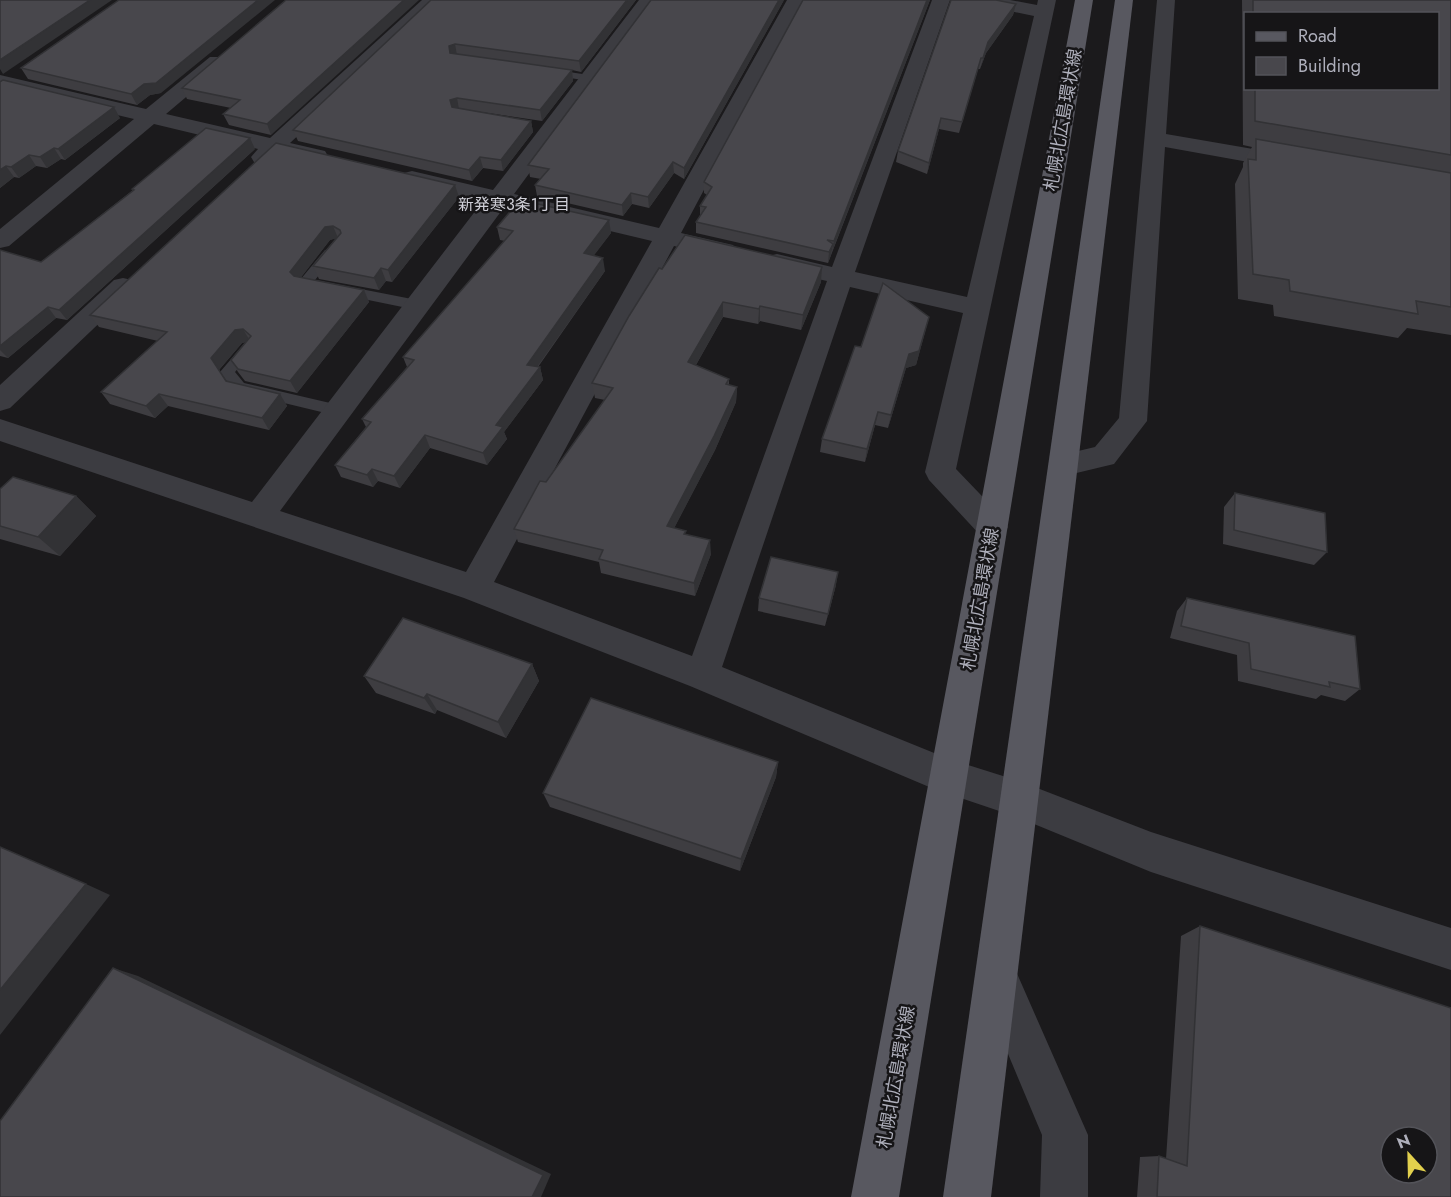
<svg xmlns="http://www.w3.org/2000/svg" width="1451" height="1197" font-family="Jost,'Noto Sans JP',sans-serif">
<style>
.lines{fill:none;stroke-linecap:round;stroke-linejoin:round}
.lane{fill:#3c3c41;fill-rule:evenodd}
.street{fill:#3c3c41;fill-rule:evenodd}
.primary{fill:#585860;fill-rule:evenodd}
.wall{fill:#3e3d41;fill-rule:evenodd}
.shaded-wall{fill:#323235}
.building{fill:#48474c;stroke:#323235;stroke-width:1.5;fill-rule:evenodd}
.labels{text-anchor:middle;stroke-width:5;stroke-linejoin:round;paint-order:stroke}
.far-neighbourhood-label{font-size:16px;fill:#cfcfd7;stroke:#161517}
.street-label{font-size:18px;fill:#aeafbb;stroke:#161517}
</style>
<rect width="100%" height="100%" fill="#1b1a1c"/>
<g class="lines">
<!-- lane -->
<g class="lane">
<polygon points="549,69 589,75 595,78 589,81 545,74 545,70"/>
<polygon points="330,249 337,253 315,280 417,300 424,305 417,310 300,286 298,283 300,280 325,250"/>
<polygon points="249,343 256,348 235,372 244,383 343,406 346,410 343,414 338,416 234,391 220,372 244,344"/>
</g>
<!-- street -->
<g class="street">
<path d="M422 0H442L290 143 325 151 328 156 325 161 317 163 279 154C270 161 266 165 254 162L251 157 258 149 154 124 9 246 0 248V229L134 119 0 87V75L146 109 210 57H224L227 61 224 65 166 114 270 138Z"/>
<path d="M639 0H657L514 194 659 228 787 0H805L681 233 733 245 736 250 733 255 724 258 674 246 494 582 692 656 827 281 768 268 765 262 768 256 777 254 832 267 932 0H950L855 272 967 297 1034 16 975 4 972 0H1010L1037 5 1038 0H1056L956 469 1003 518 1008 527 1003 536 992 539 981 536 929 480 925 472 963 313 850 287 722 667 949 759 1019 781 1151 832 1451 928V970L1151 872 1017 817 934 789 690 686 464 598 0 441V419L252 502 483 201 404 183 401 178 404 173 412 171 493 190ZM505 206 652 241 466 572 280 511Z"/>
<polygon points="1157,0 1175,0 1166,134 1293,156 1301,158 1304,163 1301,168 1293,170 1165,147 1147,421 1114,464 1064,476 1053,473 1049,465 1053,457 1095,447 1119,418"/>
<polygon points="123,278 132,280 136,286 132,292 10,408 0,411 0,385 114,280"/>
<polygon points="996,954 1011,960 1088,1135 1088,1197 1040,1197 1042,1135 975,975 981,960"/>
</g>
<!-- primary -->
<g class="primary">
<polygon points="1075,0 1093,0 899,1197 851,1197"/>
<polygon points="1115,0 1133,0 991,1197 943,1197"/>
</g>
</g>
<!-- wall -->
<g class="wall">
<polygon points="286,0 271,135 229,125 223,114 231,108 187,99 182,88"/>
<polygon points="431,0 636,0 581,72 572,70 573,81 542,121 468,110 531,121 533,132 503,171 483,168 472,181 298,141 293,130"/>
<polygon points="784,0 684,179 674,173 649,208 632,204 623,216 537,196 535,185 541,179 530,177 528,165"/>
<polygon points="803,0 930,0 828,263 696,233 696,222 700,216 700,206 707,195 704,193 704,182"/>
<path d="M1242 0H1451V335L1407 328 1398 338 1274 316 1273 305 1238 299 1235 184 1243 167V163L1252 147 1243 145ZM1245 14H1437V88H1245Z"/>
<polygon points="1016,4 1013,15 986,53 980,69 978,69 959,133 939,129 927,174 896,162 898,151"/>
<polygon points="21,68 161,93 150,95 137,105 28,79"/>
<polygon points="0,82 120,118 65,160 61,159 47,168 36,166 19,178 14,177 0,188"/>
<polygon points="276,143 459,197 392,282 386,281 379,290 319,279 313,266 336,238 330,240 301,277 364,290 369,302 297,393 245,381 238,372 231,360 246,342 242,343 219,370 226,381 280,394 287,406 269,430 168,406 155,418 110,404 101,392 158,341 99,327 90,315"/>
<polygon points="255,149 67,320 56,318 8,358 0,356 0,250 41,262 133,190 132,189"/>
<polygon points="609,220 611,233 593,256 605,271 538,367 540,367 543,380 504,432 507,439 487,465 430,448 400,488 378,481 373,487 341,477 335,465 366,427 362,419 407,367 403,357 505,241 500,240 497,227"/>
<polygon points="822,267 821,282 801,330 760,321 758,324 723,317 696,365 729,379 729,385 737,387 736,402 715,450 674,528 686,534 711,554 695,596 601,573 599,562 518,542 514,529 605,400 595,398 592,383 662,269"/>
<polygon points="929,317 916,365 906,368 888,428 875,425 865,462 820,452 822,439"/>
<polygon points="0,489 76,496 96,516 60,556 0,539"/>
<polygon points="1235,493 1327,552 1314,565 1223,544 1224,507"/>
<polygon points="836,585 825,626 758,611 759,598"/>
<polygon points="1187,598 1360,689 1345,701 1321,695 1316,699 1238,681 1237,655 1170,638 1177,611"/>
<polygon points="532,664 539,681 506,738 437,710 435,714 376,693 364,676"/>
<polygon points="778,762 776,777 740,871 550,807 543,793"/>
<polygon points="1200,926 1451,1197 1137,1197 1140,1157 1159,1156 1166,1159 1181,936"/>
</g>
<!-- shaded-wall -->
<g class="shaded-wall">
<polygon points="90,0 112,0 3,74 0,69 0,60"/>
<polygon points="258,0 275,0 161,93 150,95 137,105 131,94"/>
<polygon points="404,0 419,0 271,135 267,124"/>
<polygon points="627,0 636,0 581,72 579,61"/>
<polygon points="779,0 784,0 684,179 684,168"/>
<polygon points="927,0 930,0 832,252 834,241"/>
<polygon points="1016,4 1013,15 986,53 980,69 988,42"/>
<polygon points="455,44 457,55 451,57 449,46"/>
<polygon points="572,70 573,81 542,121 540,110"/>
<polygon points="457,98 459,109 452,107 450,100"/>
<polygon points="114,107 120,118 65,160 58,149"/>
<polygon points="941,118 939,129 927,174 929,163"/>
<polygon points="531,121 533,132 503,171 501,160"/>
<polygon points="250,138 255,149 67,320 59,310"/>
<polygon points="54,148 61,159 47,168 40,157"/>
<polygon points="29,155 36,166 19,178 11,167"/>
<polygon points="480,157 483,168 472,181 469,170"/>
<polygon points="673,162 674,173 649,208 648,197"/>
<polygon points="6,166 14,177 0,188 0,170"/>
<polygon points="455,185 459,197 392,282 388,270"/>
<polygon points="631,193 632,204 623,216 622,205"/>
<polygon points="609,220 611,233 586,266 584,253"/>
<polygon points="333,226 338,238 330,240 296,284 290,272 325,227"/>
<polygon points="833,244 831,255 828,263 829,252"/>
<polygon points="603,258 605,271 530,377 527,365"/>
<polygon points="822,267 821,282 801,330 803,315"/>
<polygon points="381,268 386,281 379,290 374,278"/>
<polygon points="364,290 369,302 297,393 290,381"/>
<polygon points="723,302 723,317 689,377 688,362"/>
<polygon points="760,306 760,321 758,324 759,309"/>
<polygon points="48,307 56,318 8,358 0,350 0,346"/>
<polygon points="929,317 916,365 906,368 888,428 891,415 909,354"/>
<polygon points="243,329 250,341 242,343 218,371 211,358 235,330"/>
<polygon points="540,367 543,380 504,432 507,439 487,465 483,453 496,425"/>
<polygon points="737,387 736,402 715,450 668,540 667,526"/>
<polygon points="159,394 168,406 155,418 146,406"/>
<polygon points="280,394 287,406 269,430 262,418"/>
<polygon points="878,412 875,425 865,462 867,449"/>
<polygon points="425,435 430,448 400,488 394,476"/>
<polygon points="372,469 378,481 373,487 367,475"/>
<polygon points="76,496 96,516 60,556 38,537"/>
<polygon points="710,540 711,554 695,596 694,583"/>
<polygon points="838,572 836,585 825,626 828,614"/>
<polygon points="532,664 539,681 506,738 498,722"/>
<polygon points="427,694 437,710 435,714 424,698"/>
<polygon points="778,762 776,777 740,871 741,859"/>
<polygon points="86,884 110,895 0,1035 0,990"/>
<polygon points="113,968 138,976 551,1174 541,1197 532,1197"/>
</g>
<!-- building -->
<g class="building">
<polygon points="0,0 90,0 0,60"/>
<polygon points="119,0 258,0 156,83 144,84 131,94 21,68"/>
<polygon points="286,0 404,0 267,124 223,114 240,100 182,88"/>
<polygon points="431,0 627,0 579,61 455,44 449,46 450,53 572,70 540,110 457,98 450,100 452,107 531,121 501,160 480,157 469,170 293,130"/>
<polygon points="651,0 779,0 684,168 673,162 648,197 631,193 622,205 535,185 549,169 528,165"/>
<polygon points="803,0 927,0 834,241 827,240 833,244 829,252 696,222 706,207 700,206 712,187 704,182"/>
<polygon points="951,0 996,0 1016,4 988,42 983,58 981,58 962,122 941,118 929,163 898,151"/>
<polygon points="1253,0 1451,0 1451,155 1255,121 1255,88 1437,88 1437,14 1253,14"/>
<polygon points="3,80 114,107 58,149 54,148 40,157 29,155 11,167 6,166 0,170 0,82"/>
<polygon points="206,128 250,138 59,310 48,307 0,346 0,250 41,262 134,190 132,189"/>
<polygon points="1256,139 1451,173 1451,307 1416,301 1418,314 1290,291 1289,280 1253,274 1248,159 1256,160"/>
<polygon points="276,143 455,185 388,270 381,268 374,278 313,266 341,233 340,230 333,226 325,227 290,272 294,276 364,290 290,381 238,369 231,360 251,336 243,329 235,330 211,358 226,381 280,394 262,418 159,394 146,406 101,392 167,332 90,315"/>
<polygon points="520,200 609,220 584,253 603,258 527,365 540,367 496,425 503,427 483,453 425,435 394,476 372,469 367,475 335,465 371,422 362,419 414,360 403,357 513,231 497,227"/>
<polygon points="685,235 822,267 803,315 760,306 759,309 723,302 688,362 729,379 726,384 737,387 714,436 667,526 686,531 684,534 710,540 694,583 599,559 603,550 514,529 540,481 546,482 613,388 592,383 629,316 659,268 662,269"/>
<polygon points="883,283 929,317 919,351 909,354 891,415 878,412 867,449 822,439 855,346 861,347"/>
<polygon points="13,477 76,496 38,537 0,526 0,489"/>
<polygon points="1235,493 1325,513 1327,552 1234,530"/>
<polygon points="771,557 838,572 828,614 759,598"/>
<polygon points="1187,598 1355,636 1360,689 1329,682 1330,687 1251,669 1249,643 1181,626"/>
<polygon points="403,618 532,664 498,722 427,694 424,698 364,676"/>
<polygon points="591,698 778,762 741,859 543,793"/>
<polygon points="0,847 86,884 0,990"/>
<path d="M1200 926 1451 1008V1197H1157L1159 1156 1187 1166ZM1391 1137H1427V1173H1391Z"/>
<polygon points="113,968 543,1175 532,1197 0,1197 0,1121"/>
</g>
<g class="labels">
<!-- far-neighbourhood labels -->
<g class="far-neighbourhood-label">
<text x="514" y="210">新発寒3条1丁目</text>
</g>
<!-- street labels -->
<g class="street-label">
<text transform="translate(1063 120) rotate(-80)" y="6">札幌北広島環状線</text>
<text transform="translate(980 599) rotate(-80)" y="6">札幌北広島環状線</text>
<text transform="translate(896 1077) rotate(-80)" y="6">札幌北広島環状線</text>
</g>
</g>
<!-- legend -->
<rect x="1244" y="12" width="195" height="78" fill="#161517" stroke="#535359" stroke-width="1.5"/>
<rect x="1256" y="32" width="30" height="9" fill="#585860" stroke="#535359" stroke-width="1.5"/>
<text x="1298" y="42" font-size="18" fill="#aeafbb">Road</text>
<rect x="1256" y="57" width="30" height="18" fill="#48474c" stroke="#535359" stroke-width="1.5"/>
<text x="1298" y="72" font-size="18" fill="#aeafbb">Building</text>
<!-- north arrow -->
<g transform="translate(1409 1155) rotate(338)"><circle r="28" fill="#161517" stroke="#535359" stroke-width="1.5"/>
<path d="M0-4.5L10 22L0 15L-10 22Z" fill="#e2d04d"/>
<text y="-9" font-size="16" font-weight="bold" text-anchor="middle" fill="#aeafbb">N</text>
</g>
</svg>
